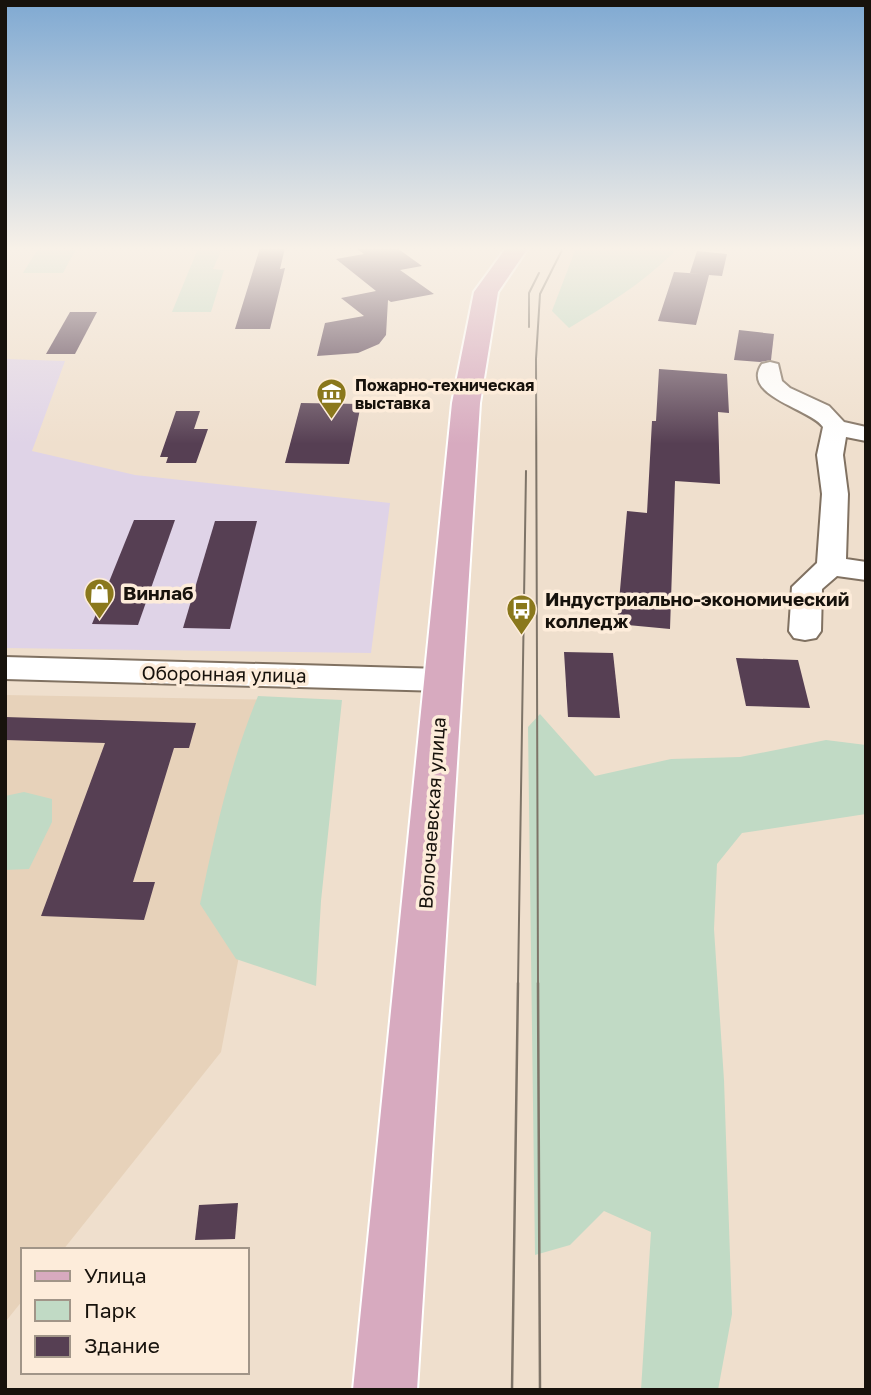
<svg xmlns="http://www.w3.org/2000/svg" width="871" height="1395" font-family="'Golos Text',sans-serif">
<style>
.commercial{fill:#dfd3e7}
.built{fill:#e7d2ba}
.green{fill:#c1dac5}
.building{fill:#563f53}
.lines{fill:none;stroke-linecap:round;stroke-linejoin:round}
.minor-casing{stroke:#807161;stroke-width:4}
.tertiary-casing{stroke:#807161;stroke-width:4}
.primary-casing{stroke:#fff;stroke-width:4}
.minor{fill:#fff;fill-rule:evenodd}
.tertiary{fill:#fff;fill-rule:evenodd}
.primary{fill:#d7aabf;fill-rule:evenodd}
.tram-far1{stroke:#7e7468;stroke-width:2}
.tram{stroke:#7e7468;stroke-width:2.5}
.labels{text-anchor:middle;stroke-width:7;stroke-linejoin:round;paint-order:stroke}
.far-poi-label{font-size:16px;font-weight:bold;fill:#17120c;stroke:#fdecda;text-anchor:start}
.poi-label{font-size:19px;font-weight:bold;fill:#17120c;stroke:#fdecda;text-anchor:start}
.street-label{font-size:19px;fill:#17120c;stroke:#fdecda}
</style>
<rect width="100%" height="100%" fill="#efdfcd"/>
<!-- commercial -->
<polygon class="commercial" points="5,359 65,361 32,451 135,475 390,503 371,653 5,648"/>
<!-- built -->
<polygon class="built" points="5,695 287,700 221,1052 63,1250 23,1250 23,1300 6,1321"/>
<!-- green -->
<g class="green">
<polygon points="192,248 234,248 234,251 221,251 213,269 224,270 211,312 172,312 197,251 191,251"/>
<path d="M576 248H674V252C643 283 607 305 569 328L552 311Z"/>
<polygon points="38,249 76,249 63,273 23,273"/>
<path d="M258 696 342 700 321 901 316 986 236 959 200 904C215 833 230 763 258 696Z"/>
<polygon points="540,714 595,776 671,759 740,757 826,740 866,745 866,814 742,833 717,864 714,929 724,1080 732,1314 718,1390 641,1390 651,1232 604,1211 570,1245 535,1255 528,727"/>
<polygon points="24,792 52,799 52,822 29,869 5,870 5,796"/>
</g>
<!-- building -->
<g class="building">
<polygon points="260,248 285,248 280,269 285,268 270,329 235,329"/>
<polygon points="356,248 397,248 422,266 400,270 434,294 391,302 388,300 386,335 379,344 358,353 317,356 325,323 364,316 341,298 376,291 336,259 364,254"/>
<polygon points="697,251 727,254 722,276 709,275 696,325 658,321 674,272 702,274 690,273"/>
<polygon points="70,312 97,312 75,354 46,354"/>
<polygon points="739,330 774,334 771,360 760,362 734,360"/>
<polygon points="659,369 727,374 729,413 718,412 720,484 675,481 670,629 617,624 627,511 647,513 652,421 656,421"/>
<polygon points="301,403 361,404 349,464 285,463"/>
<polygon points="176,411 200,411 194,429 208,429 196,463 166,463 168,457 160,457"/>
<polygon points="134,520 175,520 138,625 92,624"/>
<polygon points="215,521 257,521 230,629 183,628"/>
<polygon points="564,652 613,653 620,718 568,717"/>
<polygon points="736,658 798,660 810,708 746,706"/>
<polygon points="5,717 196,723 189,748 174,748 133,882 155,882 144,920 41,916 105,743 5,740"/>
<polygon points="238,1203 235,1239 195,1240 199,1205"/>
</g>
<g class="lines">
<defs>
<path id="minor" d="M770 362 778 364 782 381 790 388 829 406 844 422 866 427V441L846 437 843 455 848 494 846 559 866 562V580L837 576 822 589 821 631 816 638 805 640 794 638 789 631 792 587 817 563 822 494 817 455 823 427C811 409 740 396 762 364Z"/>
<polygon id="tertiary" points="5,657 442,669 455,672 461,680 455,688 442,691 5,679"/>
<polygon id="primary" points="506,248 528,248 498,292 480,403 417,1390 353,1390 452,403 474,292"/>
</defs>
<!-- minor casing -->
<use href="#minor" class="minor-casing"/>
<!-- tertiary casing -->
<use href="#tertiary" class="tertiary-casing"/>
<!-- primary casing -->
<use href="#primary" class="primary-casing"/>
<!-- minor -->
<use href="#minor" class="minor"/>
<!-- tertiary -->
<use href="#tertiary" class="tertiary"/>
<!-- primary -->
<use href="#primary" class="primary"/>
<!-- tram-far1 -->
<g class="tram-far1">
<polyline points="529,327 529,293 539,273"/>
<polyline points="518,984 526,471"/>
<polyline points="538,984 536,359 540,294 563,248"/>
</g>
<!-- tram -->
<g class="tram">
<polyline points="538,983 540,1390"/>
<polyline points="512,1390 518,983"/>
</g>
</g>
<!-- sky -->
<linearGradient id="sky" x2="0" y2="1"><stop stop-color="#7fa9d2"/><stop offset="0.56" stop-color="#f8f1e8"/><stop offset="1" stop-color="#f8f1e8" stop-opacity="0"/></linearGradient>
<rect width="871" height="444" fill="url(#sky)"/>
<!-- icons -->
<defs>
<symbol id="museum-pin" viewBox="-11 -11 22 30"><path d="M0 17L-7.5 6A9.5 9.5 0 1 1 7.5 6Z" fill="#8a781c" stroke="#fdecda"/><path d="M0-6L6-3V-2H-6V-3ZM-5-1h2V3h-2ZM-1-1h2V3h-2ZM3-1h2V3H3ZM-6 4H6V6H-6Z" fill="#fff"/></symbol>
<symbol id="shop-pin" viewBox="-11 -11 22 30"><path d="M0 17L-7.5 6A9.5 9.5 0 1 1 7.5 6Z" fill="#8a781c" stroke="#fdecda"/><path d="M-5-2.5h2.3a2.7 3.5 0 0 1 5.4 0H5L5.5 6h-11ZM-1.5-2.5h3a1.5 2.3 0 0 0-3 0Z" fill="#fff"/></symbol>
<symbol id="bus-pin" viewBox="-11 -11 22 30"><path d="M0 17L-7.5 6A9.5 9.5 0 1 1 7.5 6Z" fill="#8a781c" stroke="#fdecda"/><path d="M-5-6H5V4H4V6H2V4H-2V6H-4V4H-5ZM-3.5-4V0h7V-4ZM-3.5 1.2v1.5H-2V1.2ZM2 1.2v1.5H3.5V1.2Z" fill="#fff"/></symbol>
</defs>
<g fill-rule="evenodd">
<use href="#museum-pin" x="314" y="376" width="35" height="47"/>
<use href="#shop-pin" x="82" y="576" width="35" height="47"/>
<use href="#bus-pin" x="504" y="592" width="35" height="47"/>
</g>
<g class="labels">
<!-- far-poi labels -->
<g class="far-poi-label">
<text x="355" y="391">Пожарно-техническая<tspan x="355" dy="18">выставка</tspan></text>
</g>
<!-- poi labels -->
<g class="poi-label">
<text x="123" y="600">Винлаб</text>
<text x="545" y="606">Индустриально-экономический<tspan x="545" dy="22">колледж</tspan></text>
</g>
<!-- street labels -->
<g class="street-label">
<text transform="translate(224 674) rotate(1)" y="7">Оборонная улица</text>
<text transform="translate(432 813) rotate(-86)" y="7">Волочаевская улица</text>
</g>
</g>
<!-- border -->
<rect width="871" height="1395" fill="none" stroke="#17120c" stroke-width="14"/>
<!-- legend -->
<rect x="21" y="1248" width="228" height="126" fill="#fdecda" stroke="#a19588" stroke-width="2"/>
<rect x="35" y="1271" width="35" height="10" fill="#d7aabf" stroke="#a19588" stroke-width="2"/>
<text x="84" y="1283" font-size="21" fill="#17120c">Улица</text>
<rect x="35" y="1300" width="35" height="21" fill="#c1dac5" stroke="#a19588" stroke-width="2"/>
<text x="84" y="1318" font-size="21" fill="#17120c">Парк</text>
<rect x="35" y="1336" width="35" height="21" fill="#563f53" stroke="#a19588" stroke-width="2"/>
<text x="84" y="1353" font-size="21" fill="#17120c">Здание</text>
</svg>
